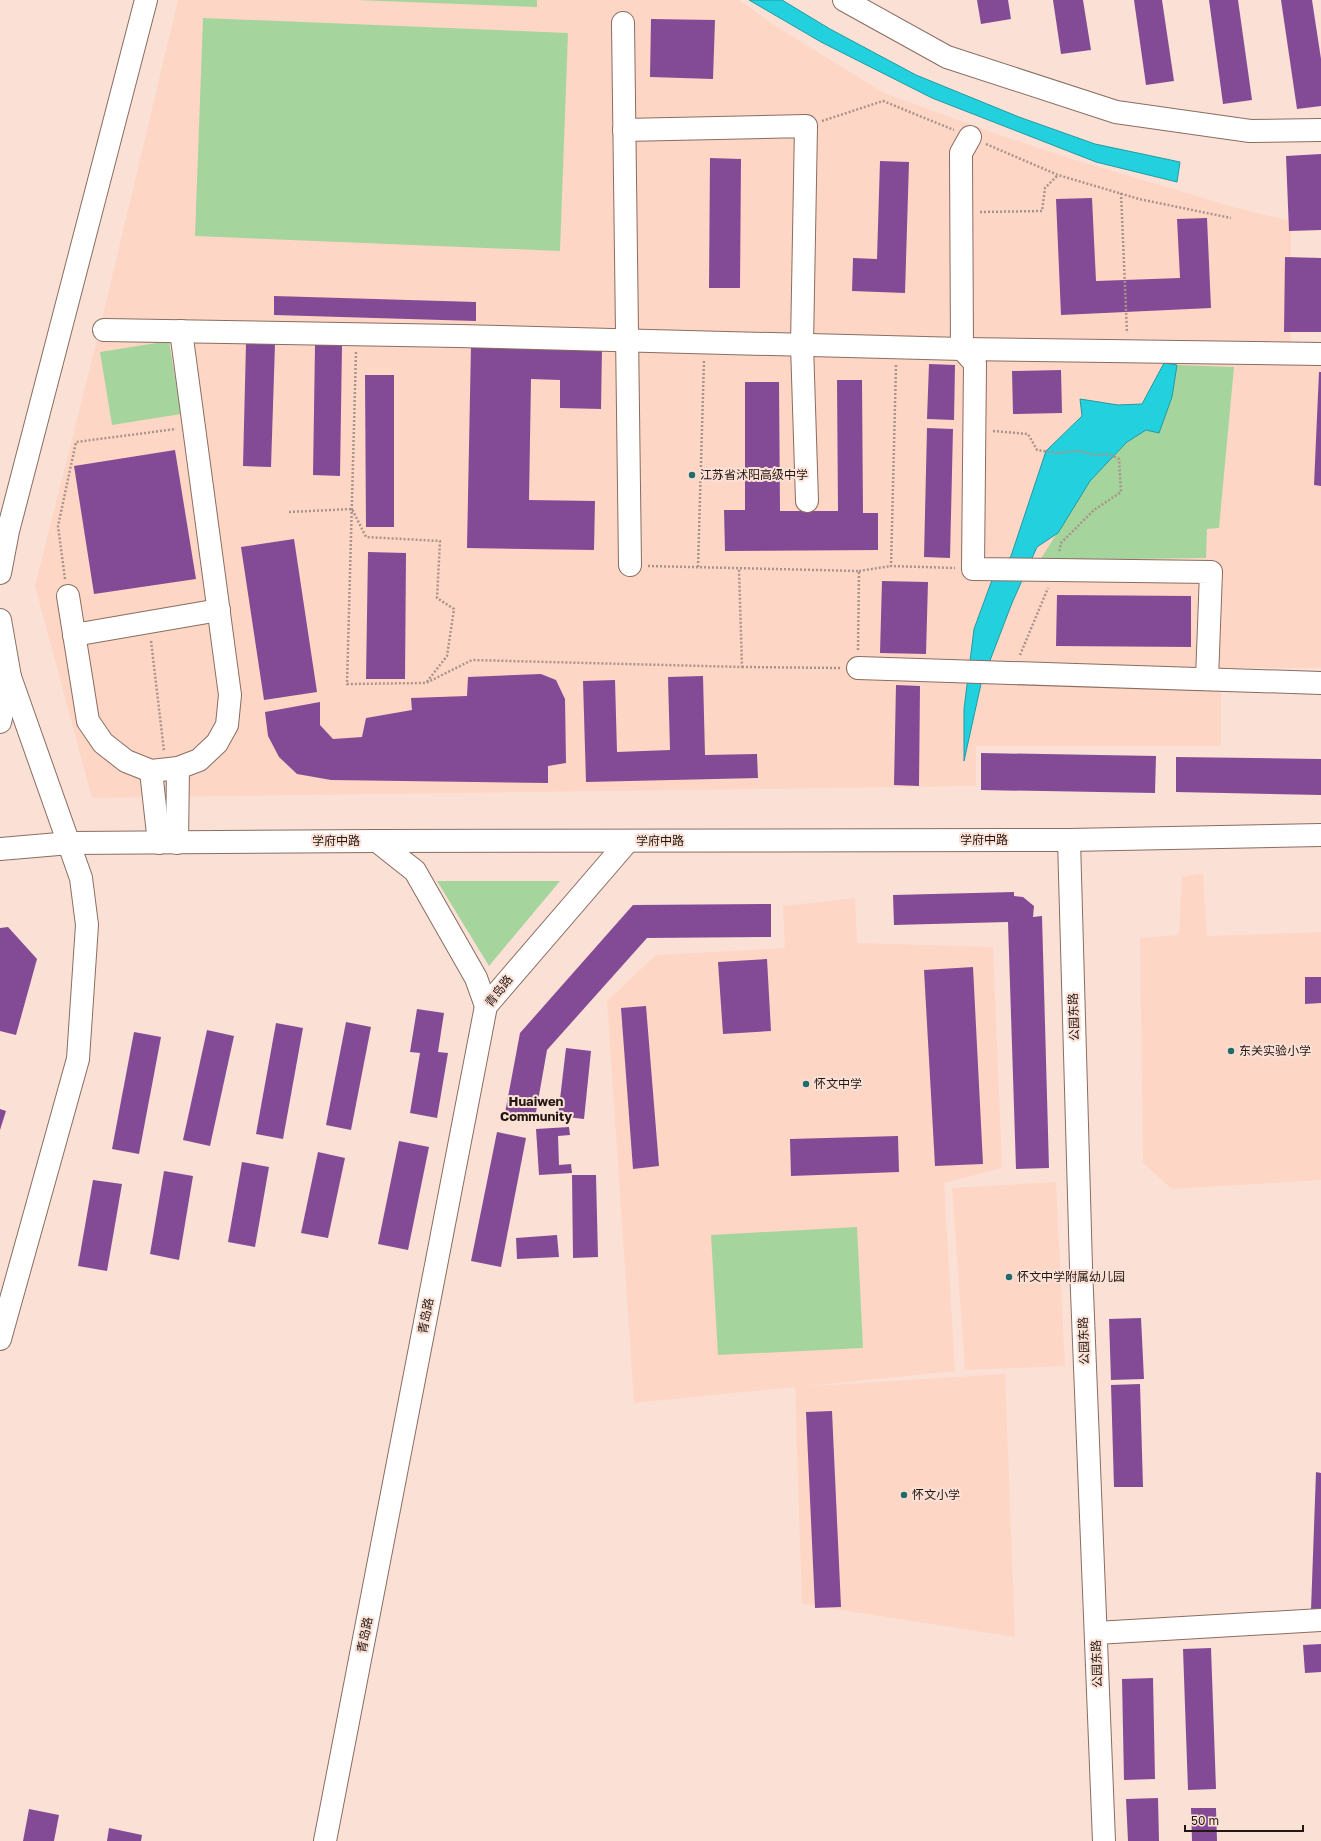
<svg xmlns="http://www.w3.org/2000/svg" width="1321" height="1841" font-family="'Golos Text','Noto Sans SC',sans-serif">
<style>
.built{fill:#fed6c5}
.green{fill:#a6d49d}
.water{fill:#23d1de;stroke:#2399a1}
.building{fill:#834b96}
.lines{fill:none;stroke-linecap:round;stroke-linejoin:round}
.minor-casing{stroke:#896d61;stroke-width:24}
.path{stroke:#a9948c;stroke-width:2.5;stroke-dasharray:2 2;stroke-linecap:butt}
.minor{stroke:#fff;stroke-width:22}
.poi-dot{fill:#206c6b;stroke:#fbe0d6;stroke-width:1.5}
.labels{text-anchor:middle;stroke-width:4;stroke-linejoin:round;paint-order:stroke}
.poi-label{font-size:12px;fill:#221712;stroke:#fbe0d6;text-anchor:start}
.street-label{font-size:12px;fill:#221712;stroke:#fbe0d6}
.neighbourhood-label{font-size:13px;font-weight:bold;fill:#221712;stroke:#fbe0d6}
</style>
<rect width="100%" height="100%" fill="#fbe0d6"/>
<!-- built -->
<g class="built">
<polygon points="178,0 739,0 774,25 884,93 997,134 1072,159 1237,208 1291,221 1291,363 1321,364 1321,668 1221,668 1221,746 976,746 976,786 92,798 35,586 98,336"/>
<polygon points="1203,873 1207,936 1321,932 1321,1180 1172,1189 1143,1163 1140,938 1179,935 1182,877"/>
<polygon points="855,898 857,943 993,947 1002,1168 944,1183 955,1371 798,1387 1005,1374 1015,1637 802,1604 795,1387 634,1403 607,1001 656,955 785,948 783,906"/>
<polygon points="1056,1182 1065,1366 965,1370 952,1188"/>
</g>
<!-- green -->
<g class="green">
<polygon points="356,0 537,0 537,7"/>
<polygon points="203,18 568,33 560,251 195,236"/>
<polygon points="169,341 181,414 112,425 100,352"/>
<polygon points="1177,365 1234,367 1219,528 1207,529 1206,558 1040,560 1090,481 1127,442 1146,430 1159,433 1172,397"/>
<polygon points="437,881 560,881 489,966"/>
<polygon points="857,1227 863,1348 718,1355 711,1235"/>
</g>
<!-- water -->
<g class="water">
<polygon points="749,0 782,0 830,29 916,75 1019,117 1095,144 1180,162 1177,182 1096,162 932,98 821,42"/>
<polygon points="1164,363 1177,365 1172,397 1159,433 1146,430 1127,442 1106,464 1090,481 1058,533 1037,547 1012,603 981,684 964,761 964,709 974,629 992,580 1011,556 1046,451 1082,416 1080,399 1118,405 1142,404"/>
</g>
<!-- building -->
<g class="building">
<polygon points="977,0 1008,0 1011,19 981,24"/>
<polygon points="1053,0 1083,0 1091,50 1061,54"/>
<polygon points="1134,0 1162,0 1174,81 1146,85"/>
<polygon points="1209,0 1238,0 1252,100 1223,104"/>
<polygon points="1281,0 1312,0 1321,59 1321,106 1297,109"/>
<polygon points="651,19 715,20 713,79 650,77"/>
<polygon points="1321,154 1321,230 1289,231 1286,156"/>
<polygon points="710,158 741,159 740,288 709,288"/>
<polygon points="880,161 909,162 905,293 852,291 853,258 877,259"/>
<polygon points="1092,198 1096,281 1180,278 1177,219 1207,218 1211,308 1061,315 1056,199"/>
<polygon points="1285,257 1321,258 1321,332 1284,332"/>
<polygon points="274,296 476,302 476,321 274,315"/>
<polygon points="246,343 275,344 271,467 243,466"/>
<polygon points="315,345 342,345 340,476 313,475"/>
<polygon points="471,345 602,348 601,409 560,408 560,380 531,379 529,500 595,501 594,550 467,548"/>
<polygon points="929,364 955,365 954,420 927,419"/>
<polygon points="1061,370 1062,413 1013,414 1012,371"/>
<polygon points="1319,372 1321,372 1321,486 1314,485"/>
<polygon points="365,375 394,375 394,527 366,527"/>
<polygon points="837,380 862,380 863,513 878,513 878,550 725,551 724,510 745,510 745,382 779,382 780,511 838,511"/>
<polygon points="927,428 953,429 950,558 924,557"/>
<polygon points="175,450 196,579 94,594 74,466"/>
<polygon points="294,539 317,692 264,700 241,547"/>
<polygon points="368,552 406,553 405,679 366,679"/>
<polygon points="882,581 928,582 926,654 880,653"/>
<polygon points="1057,595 1191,596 1191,647 1056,646"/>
<polygon points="541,674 556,680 565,699 566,763 548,766 548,783 331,780 297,774 279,757 268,736 265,712 320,702 320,725 333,739 362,737 366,718 412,710 411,698 467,696 468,677"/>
<polygon points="703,676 705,755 757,754 758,778 586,782 583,681 615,680 617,752 670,750 668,677"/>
<polygon points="896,685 920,686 919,786 894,785"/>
<polygon points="981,753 1156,756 1155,793 981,790"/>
<polygon points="1176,757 1321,759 1321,795 1176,792"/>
<polygon points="1014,892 1014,896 1023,897 1034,906 1033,917 1042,916 1049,1168 1016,1169 1008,922 894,925 893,895"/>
<polygon points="771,904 771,937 647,938 547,1050 535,1118 505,1113 520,1033 633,905"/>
<polygon points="8,927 37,959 16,1035 0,1031 0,928"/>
<polygon points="767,959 771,1031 723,1034 718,962"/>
<polygon points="973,967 983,1164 935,1166 924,970"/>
<polygon points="1305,977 1321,977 1321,1003 1305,1004"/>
<polygon points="646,1006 659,1166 633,1169 621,1008"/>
<polygon points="417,1009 444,1013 438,1052 448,1053 437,1118 410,1113 420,1053 410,1052"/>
<polygon points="346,1022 371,1027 351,1130 326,1125"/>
<polygon points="276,1023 303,1028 283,1139 256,1134"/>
<polygon points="207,1030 234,1036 210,1146 183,1140"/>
<polygon points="134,1032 161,1037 139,1154 112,1149"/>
<polygon points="566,1048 591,1051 584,1119 558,1116"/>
<polygon points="0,1109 6,1111 0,1130"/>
<polygon points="569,1127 570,1135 558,1136 559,1165 571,1164 572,1173 539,1175 536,1129"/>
<polygon points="497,1132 526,1138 501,1267 471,1261"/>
<polygon points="898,1136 899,1172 791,1176 790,1139"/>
<polygon points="399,1141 429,1147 408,1250 378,1244"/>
<polygon points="318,1152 345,1158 328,1238 301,1233"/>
<polygon points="242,1162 269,1167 255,1247 228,1242"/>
<polygon points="164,1171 193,1176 179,1260 150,1254"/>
<polygon points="572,1175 596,1175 598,1257 573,1258"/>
<polygon points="93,1180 122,1184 107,1271 78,1266"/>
<polygon points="557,1235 559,1257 517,1259 516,1238"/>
<polygon points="1141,1318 1144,1379 1111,1380 1109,1319"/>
<polygon points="1140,1384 1143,1487 1114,1487 1111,1385"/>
<polygon points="832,1411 841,1607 815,1608 806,1412"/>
<polygon points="1316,1472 1321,1473 1321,1610 1311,1610"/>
<polygon points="1321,1644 1321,1672 1305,1673 1303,1645"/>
<polygon points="1211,1648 1216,1789 1188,1790 1183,1649"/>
<polygon points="1153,1678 1155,1779 1124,1780 1122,1679"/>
<polygon points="1158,1798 1159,1841 1128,1841 1126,1799"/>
<polygon points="1191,1808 1216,1808 1217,1841 1192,1841"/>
<polygon points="29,1809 59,1815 54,1841 23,1841"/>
<polygon points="109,1828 142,1835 141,1841 107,1841"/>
</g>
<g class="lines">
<defs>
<g id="minor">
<polyline points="844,0 947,57 1116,112 1250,131 1321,130"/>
<polyline points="623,23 630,565"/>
<polyline points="624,130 806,126 802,345 807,501"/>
<polyline points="970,137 961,153 962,349 975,363 973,569 1211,572 1207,679"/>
<polyline points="104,330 458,336 962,349 1321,354"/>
<polyline points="0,573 8,531 146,0"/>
<polyline points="68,596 88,721 103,743 126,761 151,771 178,768"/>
<polyline points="0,620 10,677 81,878 87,925 78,1059 0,1339"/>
<polyline points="74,635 219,610"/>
<polyline points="858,668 1321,683"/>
<polyline points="0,722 10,677"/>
<polyline points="151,771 159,843"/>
<polyline points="1069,840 1081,1267 1104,1841"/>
<polyline points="377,841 415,871 476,978 486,1006"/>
<polyline points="177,843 178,768 199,760 217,743 227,725 230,695 181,331"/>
<polyline points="0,849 70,843 377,841 1069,840 1321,835"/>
<polyline points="1096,1633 1321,1620"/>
<polyline points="325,1841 486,1006 628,841"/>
</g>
</defs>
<!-- minor casing -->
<use href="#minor" class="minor-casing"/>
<!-- path -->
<g class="path">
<polyline points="822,121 883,101 954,130"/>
<polyline points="986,144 1058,175 1139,199 1231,218"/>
<polyline points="1121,193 1127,333"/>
<polyline points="980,212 1042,211 1045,188 1058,175"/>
<polyline points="356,352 347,684 426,683 472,660 742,667 739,569"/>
<polyline points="896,365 891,566 955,568"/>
<polyline points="993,431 1028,434 1037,450 1057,453 1080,451 1095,455 1109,454 1119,459 1121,492 1094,510 1061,543 1059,553"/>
<polyline points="289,512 352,509 366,537 440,541 437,598 454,609 447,656 426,683"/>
<polyline points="648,566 859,571 858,650"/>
<polyline points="698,567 704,360"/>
<polyline points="859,571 891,566"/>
<polyline points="65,579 58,526 76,442 176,429"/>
<polyline points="151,641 164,751"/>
<polyline points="1020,655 1048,588"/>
<polyline points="742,667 841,668"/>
</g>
<!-- minor -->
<use href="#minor" class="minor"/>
</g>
<!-- markers -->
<g class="poi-dot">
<circle cx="692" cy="475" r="4"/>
<circle cx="1231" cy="1051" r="4"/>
<circle cx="806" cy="1084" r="4"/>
<circle cx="1009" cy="1277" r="4"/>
<circle cx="904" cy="1495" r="4"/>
</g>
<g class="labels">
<!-- poi labels -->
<g class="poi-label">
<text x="700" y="479">江苏省沭阳高级中学</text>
<text x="1239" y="1055">东关实验小学</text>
<text x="814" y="1088">怀文中学</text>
<text x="1017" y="1281">怀文中学附属幼儿园</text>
<text x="912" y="1499">怀文小学</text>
</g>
<!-- street labels -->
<g class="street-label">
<text x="984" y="844">学府中路</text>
<text x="336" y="845">学府中路</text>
<text x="660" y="845">学府中路</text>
<text transform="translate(499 991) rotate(-52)" y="4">青岛路</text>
<text transform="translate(1074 1017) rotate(-92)" y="4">公园东路</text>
<text transform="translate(426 1316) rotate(-79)" y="4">青岛路</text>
<text transform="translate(1084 1341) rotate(-92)" y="4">公园东路</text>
<text transform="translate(365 1635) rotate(-79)" y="4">青岛路</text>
<text transform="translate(1097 1664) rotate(-92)" y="4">公园东路</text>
</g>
<!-- neighbourhood labels -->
<g class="neighbourhood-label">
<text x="536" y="1106">Huaiwen<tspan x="536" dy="15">Community</tspan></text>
</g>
</g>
<!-- scale -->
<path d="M1185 1825v6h118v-6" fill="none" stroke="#221712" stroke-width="2"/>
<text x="1191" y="1825" font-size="12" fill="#221712" stroke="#fbe0d6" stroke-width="3" paint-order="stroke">50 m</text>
</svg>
